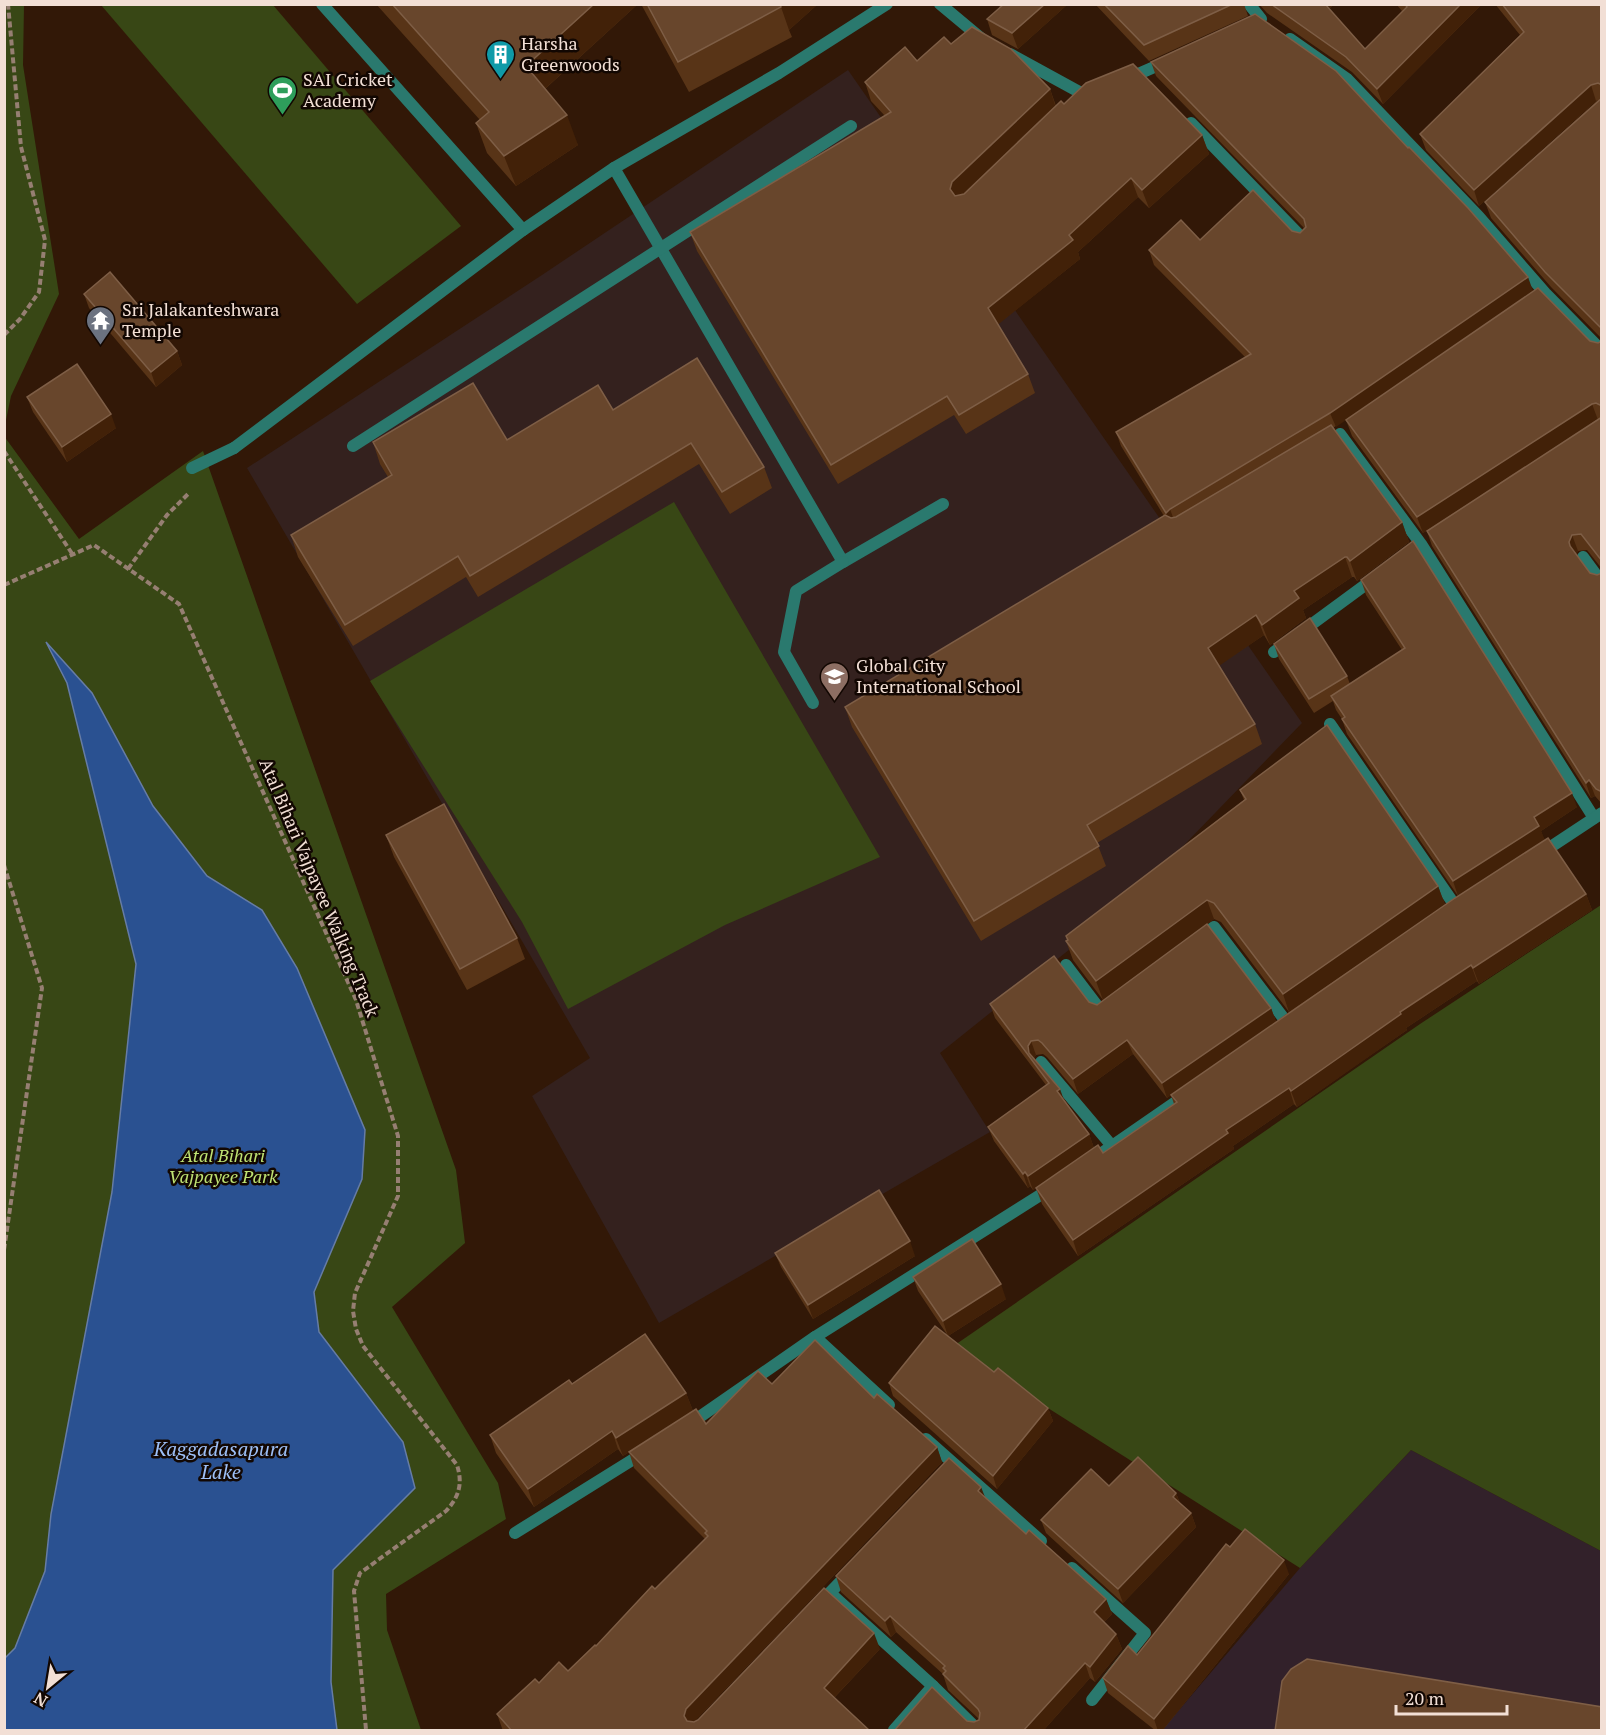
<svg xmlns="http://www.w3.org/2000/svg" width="1606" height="1735" font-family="'PT Serif',serif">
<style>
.commercial{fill:#32212a}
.education{fill:#34211e}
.green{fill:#384715}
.water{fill:#2a5191;stroke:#667ca5;stroke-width:1.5}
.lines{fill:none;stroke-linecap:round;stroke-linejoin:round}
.path{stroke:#967f72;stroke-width:4;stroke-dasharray:6 3;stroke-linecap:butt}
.lane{stroke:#2a796e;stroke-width:12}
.street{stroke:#2a796e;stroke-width:12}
.wall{fill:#583417;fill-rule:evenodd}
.shaded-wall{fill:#422108}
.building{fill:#68462c;stroke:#7e5e46;stroke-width:1.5}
.labels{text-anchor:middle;stroke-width:5;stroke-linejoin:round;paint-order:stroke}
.poi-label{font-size:18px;fill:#f2dfd5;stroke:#120702;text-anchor:start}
.street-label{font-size:18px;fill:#f2dfd5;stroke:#120702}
.park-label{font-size:18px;font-style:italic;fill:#bfe373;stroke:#120702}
.water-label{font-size:20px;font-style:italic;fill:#9dbff6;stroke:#120702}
</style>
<rect width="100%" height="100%" fill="#321807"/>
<!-- commercial -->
<polygon class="commercial" points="1411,1450 1601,1551 1601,1730 1162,1730 1300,1568"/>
<!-- education -->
<polygon class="education" points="848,70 1302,723 1130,901 940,1053 990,1132 659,1323 532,1096 590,1058 247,468 542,275"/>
<!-- green -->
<g class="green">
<polygon points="24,5 23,65 59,294 11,396 5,425 4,5"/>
<polygon points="101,5 273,5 461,226 357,304"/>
<polygon points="4,436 79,539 203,451 456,1170 465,1243 392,1307 498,1483 506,1519 386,1594 387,1630 421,1730 5,1730"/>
<polygon points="674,502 880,857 725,925 568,1009 522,922 370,681"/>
<polygon points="1601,905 1601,1551 1411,1450 1300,1568 952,1347 1420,1024"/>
</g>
<!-- water -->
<polygon class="water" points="46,642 92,693 153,806 207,876 262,910 297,968 365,1130 362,1179 314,1292 319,1332 403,1442 415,1488 333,1570 331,1682 337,1730 5,1730 5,1658 15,1648 45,1571 51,1514 112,1192 136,964 67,683"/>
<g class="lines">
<!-- path -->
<g class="path">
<polyline points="4,335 20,319 39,292 45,240 21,147 8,4"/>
<polyline points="4,451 73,555"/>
<polyline points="128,569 167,515 189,493"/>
<path d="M4 585 94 545 179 604 356 1000 398 1136V1196L355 1293 353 1311 356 1329 363 1346 457 1465C463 1484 459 1497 446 1511L360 1573 354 1591 366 1730"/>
<polyline points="4,865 42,988 4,1250"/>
</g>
<!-- lane -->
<g class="lane">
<polyline points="614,168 843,562 943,504"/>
<polyline points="353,446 851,126"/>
<polyline points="192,468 234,448"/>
<polyline points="813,703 784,652 796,591 843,562"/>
</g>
<!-- street -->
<g class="street">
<polyline points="322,4 523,230"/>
<polyline points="940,4 982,39"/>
<polyline points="1249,4 1261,19"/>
<polyline points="1290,39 1347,79 1479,217 1545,293 1602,351"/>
<polyline points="1010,54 1083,94 1093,91"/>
<polyline points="1129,78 1168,61"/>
<polyline points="1191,123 1303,239"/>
<polyline points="1340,434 1421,544 1594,818"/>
<polyline points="234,448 523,230 614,168 779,73 887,4"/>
<polyline points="1583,557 1602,583"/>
<polyline points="1274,652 1376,577"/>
<polyline points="1330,724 1456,907"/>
<polyline points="1540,854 1602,813"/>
<polyline points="1198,939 1214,927 1288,1024"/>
<polyline points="1066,965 1101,1011 1105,1008"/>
<polyline points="1041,1062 1112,1146"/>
<polyline points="1089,1162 1186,1095"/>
<polyline points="815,1337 889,1405"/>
<polyline points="688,1425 815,1337 1053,1187"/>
<polyline points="926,1439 1041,1541"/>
<polyline points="515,1533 645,1452"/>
<polyline points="1072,1568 1145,1633 1092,1700"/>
<polyline points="830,1593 933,1686 978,1730"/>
<polyline points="820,1603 849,1573"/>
<polyline points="894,1730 933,1686"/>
</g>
</g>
<!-- wall -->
<g class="wall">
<polygon points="376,4 638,4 545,89 578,145 516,186 487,153 476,123 480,120"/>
<polygon points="641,4 818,4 789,30 792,37 689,92"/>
<polygon points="999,4 1068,4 1018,49 992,35 987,19 1000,8"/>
<polygon points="1095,4 1244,4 1248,16 1149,61"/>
<polygon points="1259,4 1334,4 1329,9 1365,49 1402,11 1396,4 1482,4 1383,104 1352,72 1267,13"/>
<polygon points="1495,4 1602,4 1602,339 1551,287 1491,218 1485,202 1598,100 1596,101 1479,206 1426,150 1420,134 1520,35"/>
<polygon points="951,44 1050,89 1056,106 1064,104 1202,135 1209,154 1149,208 1138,197 1078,252 1080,259 998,324 1028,374 1035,393 966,434 954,415 838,484 697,251 690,232 885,116 871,101 865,82 917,61"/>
<polygon points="1151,62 1533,291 1333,428 1402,522 1409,542 1357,581 1354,577 1352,577 1303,610 1306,618 1270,645 1264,635 1219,665 1255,724 1262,744 1097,843 1106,866 981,941 852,727 845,707 1164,516 1121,446 1116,432 1245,357 1154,265 1149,250 1200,240 1292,231 1300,233 1304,228 1156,76"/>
<polygon points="84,294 177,351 182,365 156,387 89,308"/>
<polygon points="1590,341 1598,343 1602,341 1602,569 1587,550 1578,551 1576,554 1590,573 1597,575 1602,573 1602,804 1595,796 1591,798 1432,546 1427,531 1598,420 1423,533 1352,436 1346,420"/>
<polygon points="27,397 116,428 67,462 33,412"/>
<polygon points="613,410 764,467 772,488 730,514 699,464 478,597 466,577 353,646 298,557 291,535 388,477 380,464 373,442 507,440"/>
<path d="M1361 580 1577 807 1541 831 1544 840 1586 894 1592 910 1479 984 1477 981 1406 1028 1407 1030 1349 1070 1297 1107 1294 1104 1233 1146 1234 1149 1078 1256 1042 1204 1036 1188 1033 1190 1030 1186 1028 1188 994 1141 988 1127 1046 1085 995 1018 990 1004 1089 1002 1097 1005 1271 1008 1276 1022 1289 1012 1221 922 1214 919 1103 1000 1073 960 1066 941H1067L1066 936 1244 800 1240 790 1438 886 1445 905 1458 896 1347 734 1342 719 1336 710 1333 701 1314 713 1279 659 1274 644 1347 676 1350 684 1402 650 1366 595ZM1043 1054 1047 1057 1078 1094 1133 1054 1167 1098 1171 1095 1174 1104 1103 1153 1094 1148 1089 1134 1034 1058 1036 1055Z"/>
<polygon points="386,835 517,938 525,959 467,990 394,857"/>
<polygon points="775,1253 915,1256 813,1319 781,1267"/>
<polygon points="913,1277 1006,1299 948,1336 918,1291"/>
<polygon points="994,1372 1048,1408 1053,1421 997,1489 893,1396 889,1383"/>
<polygon points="772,1384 874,1398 937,1447 942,1462 694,1722 880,1649 834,1698 870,1731 503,1731 497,1714 539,1683 568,1671 596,1646 705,1539 634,1468 629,1452 706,1424"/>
<polygon points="686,1393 693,1411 623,1456 618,1449 534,1507 496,1453 490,1435"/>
<polygon points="1109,1486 1176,1493 1180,1503 1191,1513 1196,1527 1123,1603 1046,1533 1041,1520"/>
<polygon points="985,1497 1026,1534 1106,1599 1112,1614 1104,1622 1116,1634 1122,1649 1095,1682 1090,1678 1043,1731 894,1731 967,1721 974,1722 979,1719 948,1690 943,1674 896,1632 891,1637 841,1592 836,1576"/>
<polygon points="1230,1547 1289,1574 1162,1731 1156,1731 1108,1693 1103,1678 1137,1655"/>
</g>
<!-- shaded-wall -->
<g class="shaded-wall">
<polygon points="594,4 638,4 537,96 526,66"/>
<polygon points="779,4 818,4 789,30 781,7"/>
<polygon points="1045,4 1068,4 1018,49 1012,33"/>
<polygon points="1322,4 1334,4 1325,13"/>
<polygon points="1461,4 1482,4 1383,104 1377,89"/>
<polygon points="1591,85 1596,101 1479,206 1474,190"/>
<polygon points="1050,89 1056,108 959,201 950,189 952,182"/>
<polygon points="567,115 578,145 516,186 504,156"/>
<polygon points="1202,135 1209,154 1149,208 1142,190"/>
<polygon points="1131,178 1138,197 1078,252 1080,259 995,327 988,308"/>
<polygon points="1528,277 1533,291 1336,427 1330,413"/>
<polygon points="177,351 182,365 156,387 151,372"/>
<polygon points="1592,404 1598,420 1423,533 1417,517"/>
<polygon points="111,414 116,428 67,462 62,447"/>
<polygon points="1170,509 1175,523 1171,528 1166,513"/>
<polygon points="1402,522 1409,542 1357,581 1350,561"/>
<polygon points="1572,535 1578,551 1575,557 1569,542"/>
<polygon points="1345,557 1352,577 1303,610 1306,618 1270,645 1262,625 1294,591"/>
<polygon points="1256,615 1264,635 1216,668 1208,648"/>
<polygon points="1589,780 1595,796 1591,798 1586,783"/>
<polygon points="1572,793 1577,807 1541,831 1545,840 1458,896 1453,881 1534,817"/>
<polygon points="1438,886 1445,905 1289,1012 1283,994"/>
<polygon points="1586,894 1592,910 1479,984 1473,968"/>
<polygon points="1207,900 1214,919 1103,1000 1096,981"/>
<polygon points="1471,965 1477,981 1406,1028 1407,1030 1297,1107 1291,1091 1400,1012"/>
<polygon points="1271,1008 1276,1022 1167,1098 1162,1083"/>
<polygon points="1127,1040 1133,1054 1078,1094 1073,1079"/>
<polygon points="1031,1041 1036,1055 1033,1060 1029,1053 1028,1046"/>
<polygon points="1289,1088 1294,1104 1233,1146 1234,1149 1078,1256 1073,1240 1226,1130"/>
<polygon points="1060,1089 1065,1103 1057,1091"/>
<polygon points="1089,1134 1094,1148 1033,1190 1028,1176"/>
<polygon points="1025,1172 1030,1186 1028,1188 1023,1174"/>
<polygon points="910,1241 915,1256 813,1319 808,1305"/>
<polygon points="1001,1284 1006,1299 948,1336 943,1321"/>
<polygon points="686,1393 693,1411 623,1456 616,1438"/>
<polygon points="1048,1408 1053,1421 997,1489 993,1476"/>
<polygon points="612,1431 618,1449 534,1507 528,1489"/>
<polygon points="937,1447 942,1462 692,1724 690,1731 684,1716 686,1709"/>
<polygon points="981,1487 987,1502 978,1491"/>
<polygon points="1176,1493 1181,1507 1173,1497"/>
<polygon points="1191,1513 1196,1527 1123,1603 1118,1589"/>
<polygon points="1284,1560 1289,1574 1162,1731 1158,1731 1154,1719"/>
<polygon points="1106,1599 1112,1614 1099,1627 1094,1612"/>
<polygon points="890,1616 896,1632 891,1637 885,1621"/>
<polygon points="874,1633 880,1649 829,1703 824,1688"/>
<polygon points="1116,1634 1122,1649 1095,1682 1090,1667"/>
<polygon points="1085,1663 1090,1678 1043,1731 1023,1731"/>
</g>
<!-- building -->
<g class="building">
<polygon points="392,4 594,4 526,66 567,115 504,156 476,123 489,112"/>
<polygon points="647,4 780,4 781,7 678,62"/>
<polygon points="1004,4 1045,4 1012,33 987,19"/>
<polygon points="1104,4 1233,4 1144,45"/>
<polygon points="1271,4 1325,4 1365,49 1407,7 1405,4 1461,4 1377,89 1346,57"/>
<polygon points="1502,4 1602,4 1602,85 1598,83 1591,85 1474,190 1420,134 1524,32"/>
<polygon points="1255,14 1336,71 1408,148 1409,147 1468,208 1528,277 1330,413 1170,509 1166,513 1116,432 1251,354 1149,250 1181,220 1200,240 1253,190 1292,231 1300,233 1306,227 1304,219 1151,62"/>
<polygon points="972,27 1011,49 1050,89 952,182 950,189 955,196 964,194 1061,101 1064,104 1086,83 1133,64 1202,135 1142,190 1131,178 1069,235 1073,240 988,308 1028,374 959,415 947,396 831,465 690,232 891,112 865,82 905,47 917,61 944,37 951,44"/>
<polygon points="1602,98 1602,329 1545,272 1485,202"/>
<polygon points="110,272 177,351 151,372 84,294"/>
<polygon points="1538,288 1590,341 1598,343 1602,341 1602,406 1596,403 1592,404 1417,517 1346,420"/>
<polygon points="697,358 764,467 722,492 691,443 470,576 458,556 345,625 291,535 392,475 373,442 473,383 507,440 598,385 613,410"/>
<polygon points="77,364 111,414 62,447 27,397"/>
<polygon points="1602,417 1602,561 1581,534 1572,535 1569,542 1570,546 1590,573 1597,575 1602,573 1602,792 1596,789 1589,780 1586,783 1427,531"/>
<polygon points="1331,425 1402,522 1350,561 1347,557 1345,557 1294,591 1299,598 1262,625 1256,615 1208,648 1255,724 1087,825 1099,846 974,921 845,707 1165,515 1171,518 1176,517"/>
<polygon points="1413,541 1572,793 1534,817 1539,826 1453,881 1342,719 1345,717 1331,696 1405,648 1361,580"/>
<polygon points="1310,618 1347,676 1309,699 1274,644"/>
<polygon points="1327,725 1438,886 1283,994 1214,903 1207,900 1096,981 1066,941 1068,940 1066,936 1246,799 1240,790"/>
<polygon points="444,804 517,938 460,969 386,835"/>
<polygon points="1548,838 1586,894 1473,968 1471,965 1400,1012 1401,1014 1344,1054 1291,1091 1289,1088 1226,1130 1228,1133 1073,1240 1036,1188 1098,1145 1103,1153 1177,1102 1171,1095 1455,898"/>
<polygon points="1207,924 1271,1008 1162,1083 1127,1040 1073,1079 1042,1043 1038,1040 1031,1041 1028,1046 1029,1053 1060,1089 1057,1091 1089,1134 1028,1176 1025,1172 1023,1174 988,1127 1049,1083 990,1004 1054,956 1089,1002 1097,1005"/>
<polygon points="879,1190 910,1241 808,1305 775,1253"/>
<polygon points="972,1239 1001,1284 943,1321 913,1277"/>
<polygon points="935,1326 994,1372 998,1368 1048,1408 993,1476 889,1383"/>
<polygon points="645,1334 686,1393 616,1438 612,1431 528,1489 490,1435 569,1380 572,1384"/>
<polygon points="815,1340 874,1398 877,1394 937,1447 686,1709 684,1716 687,1721 694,1722 698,1720 824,1588 874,1633 824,1688 870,1731 512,1731 497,1714 535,1679 539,1683 559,1662 568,1671 595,1645 596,1646 652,1586 655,1589 708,1536 705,1533 707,1531 629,1452 696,1409 706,1424 758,1371 772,1384"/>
<polygon points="1138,1457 1176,1493 1173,1497 1191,1513 1118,1589 1041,1520 1091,1469 1109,1486"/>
<polygon points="949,1458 981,1487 978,1491 1026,1534 1029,1530 1106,1599 1094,1612 1116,1634 1090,1667 1085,1663 1023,1731 894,1731 932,1687 967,1721 974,1722 979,1720 980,1713 978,1709 943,1674 946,1671 943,1668 945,1666 890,1616 885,1621 836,1576"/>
<polygon points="1245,1529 1284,1560 1154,1719 1103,1678 1128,1646 1137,1655 1226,1544 1230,1547"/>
<polygon points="1307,1659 1602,1707 1602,1731 1275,1731 1282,1681 1291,1669"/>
</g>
<!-- icons -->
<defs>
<symbol id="building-pin" viewBox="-11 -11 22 30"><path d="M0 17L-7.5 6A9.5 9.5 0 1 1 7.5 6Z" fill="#0f9aa8" stroke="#120702"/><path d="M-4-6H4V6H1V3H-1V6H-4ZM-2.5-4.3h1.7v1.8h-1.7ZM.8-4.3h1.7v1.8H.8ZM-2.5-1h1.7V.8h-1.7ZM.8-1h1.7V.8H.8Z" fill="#fff"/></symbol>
<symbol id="stadium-pin" viewBox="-11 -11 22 30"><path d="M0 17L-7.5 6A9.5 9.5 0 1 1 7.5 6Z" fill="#2e9e5b" stroke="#120702"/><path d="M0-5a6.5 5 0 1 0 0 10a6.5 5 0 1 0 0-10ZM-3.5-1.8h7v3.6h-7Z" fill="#fff"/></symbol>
<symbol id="temple-pin" viewBox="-11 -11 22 30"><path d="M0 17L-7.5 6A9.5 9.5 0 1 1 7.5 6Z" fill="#6b7280" stroke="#120702"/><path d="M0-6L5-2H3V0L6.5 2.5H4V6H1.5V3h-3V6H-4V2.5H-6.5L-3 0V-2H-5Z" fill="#fff"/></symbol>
<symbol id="school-pin" viewBox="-11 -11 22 30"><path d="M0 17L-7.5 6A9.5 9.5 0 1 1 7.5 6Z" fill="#8d6e63" stroke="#120702"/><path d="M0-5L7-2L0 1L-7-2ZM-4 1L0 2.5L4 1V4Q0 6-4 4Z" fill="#fff"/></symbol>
</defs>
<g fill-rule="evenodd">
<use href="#building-pin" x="484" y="38" width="33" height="45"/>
<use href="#stadium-pin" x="266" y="74" width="33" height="45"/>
<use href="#temple-pin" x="84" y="304" width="33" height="45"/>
<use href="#school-pin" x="818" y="660" width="33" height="45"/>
</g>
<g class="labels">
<!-- poi labels -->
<g class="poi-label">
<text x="521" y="50">Harsha<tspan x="521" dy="21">Greenwoods</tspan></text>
<text x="303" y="86">SAI Cricket<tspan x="303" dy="21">Academy</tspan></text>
<text x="122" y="316">Sri Jalakanteshwara<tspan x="122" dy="21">Temple</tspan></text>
<text x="856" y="672">Global City<tspan x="856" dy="21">International School</tspan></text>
</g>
<!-- street labels -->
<g class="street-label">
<text transform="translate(319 888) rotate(67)" y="6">Atal Bihari Vajpayee Walking Track</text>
</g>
<!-- park labels -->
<g class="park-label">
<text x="223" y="1162">Atal Bihari<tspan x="223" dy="21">Vajpayee Park</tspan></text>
</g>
<!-- water labels -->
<g class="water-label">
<text x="221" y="1456">Kaggadasapura<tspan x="221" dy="23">Lake</tspan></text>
</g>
</g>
<!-- border -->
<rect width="1606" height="1735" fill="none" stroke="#f2dfd5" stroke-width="12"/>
<!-- north arrow -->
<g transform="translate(48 1687) rotate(210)" stroke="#120702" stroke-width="4.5" paint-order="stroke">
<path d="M0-4.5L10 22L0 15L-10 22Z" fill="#f2dfd5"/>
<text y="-9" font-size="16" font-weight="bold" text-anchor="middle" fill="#f2dfd5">N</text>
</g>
<!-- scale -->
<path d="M1396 1705v9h111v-9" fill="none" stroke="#f2dfd5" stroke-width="3"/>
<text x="1405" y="1705" font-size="18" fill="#f2dfd5" stroke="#120702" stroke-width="4.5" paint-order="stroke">20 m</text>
</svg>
